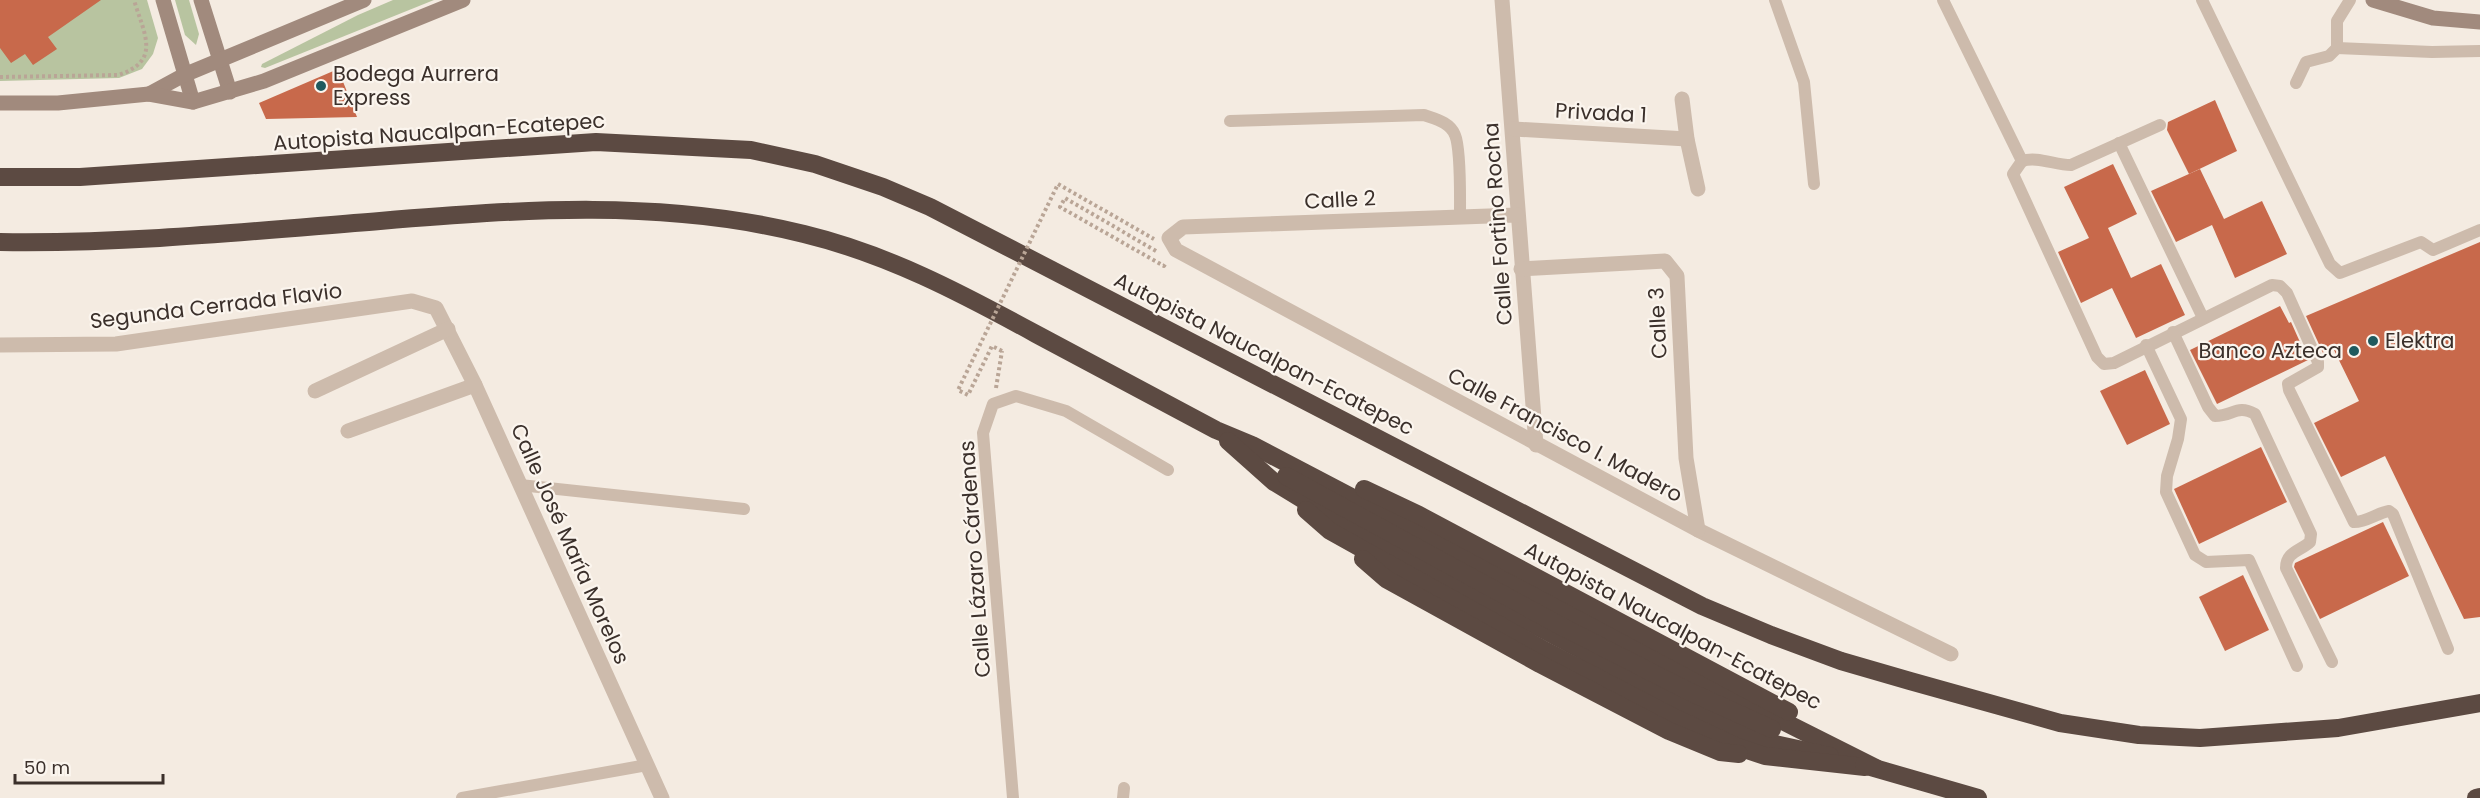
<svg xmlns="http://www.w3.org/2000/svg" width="2480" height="798" font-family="Poppins,sans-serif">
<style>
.green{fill:#b8c4a0}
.building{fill:#c8694b}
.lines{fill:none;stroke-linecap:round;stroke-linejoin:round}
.path{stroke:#b9a596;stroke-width:4;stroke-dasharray:3 3;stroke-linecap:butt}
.lane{stroke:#cdbbac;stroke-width:12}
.street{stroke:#cdbbac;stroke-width:15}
.secondary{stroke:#a18a7d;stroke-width:15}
.highway{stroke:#5c4a42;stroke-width:18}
.path-bridge{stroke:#b9a596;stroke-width:4;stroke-dasharray:3 3;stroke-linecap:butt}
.poi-dot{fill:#1f5a5e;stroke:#fbf5ee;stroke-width:2}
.labels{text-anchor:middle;stroke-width:4.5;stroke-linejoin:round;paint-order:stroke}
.poi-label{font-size:21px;fill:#3b302b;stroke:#fbf5ee;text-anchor:start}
.street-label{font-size:21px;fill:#3b302b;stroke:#fbf5ee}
</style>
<rect width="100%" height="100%" fill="#f4ebe1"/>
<!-- green -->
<g class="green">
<polygon points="0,0 147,0 158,38 153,54 142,69 119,78 0,81"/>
<polygon points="175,0 189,0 199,34 196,45 185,35"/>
<polygon points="393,0 434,0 265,68 261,67 262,64 358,15"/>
</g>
<!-- building -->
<g class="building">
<polygon points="0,0 101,0 48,37 57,49 33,65 25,54 11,63 0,48"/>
<polygon points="338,69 357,117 266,119 259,103"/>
<polygon points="2215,100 2237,151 2189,174 2167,130 2168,122"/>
<polygon points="2113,164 2137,214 2108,228 2131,278 2161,264 2185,315 2136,338 2112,288 2081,303 2058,252 2089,238 2064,187"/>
<polygon points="2200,169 2224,219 2262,201 2287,254 2235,278 2212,225 2176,242 2151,191"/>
<polygon points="2480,242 2480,617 2464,619 2385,456 2341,477 2314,423 2359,401 2333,348 2323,353 2306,316"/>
<polygon points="2280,306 2289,323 2291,322 2308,360 2217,404 2190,350"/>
<polygon points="2145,370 2170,424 2127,445 2100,391"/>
<polygon points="2261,447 2287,502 2199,544 2174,489"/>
<polygon points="2383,522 2409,576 2320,619 2294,567 2295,563"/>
<polygon points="2243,575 2269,630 2225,651 2199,597"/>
</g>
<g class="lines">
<!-- path -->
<g class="path">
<path d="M0 77 118 75C162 61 144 34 134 0"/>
<polyline points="1058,184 1154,239"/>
<polyline points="1156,251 1065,198 1060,207 1164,266 1166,263"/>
<polyline points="996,388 1002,351"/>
</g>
<!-- lane -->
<g class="lane">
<polyline points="1775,0 1804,82 1814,184"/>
<path d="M1943 0 2022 161 2013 174 2097 357 2104 364 2114 363 2272 285 2280 286 2287 293 2318 362V367L2288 384 2289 390 2354 522C2367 522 2377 513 2389 511L2393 514 2448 649"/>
<polyline points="2202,0 2330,264 2340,273 2421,242 2433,250 2480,230"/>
<polyline points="2337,48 2432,52 2480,51"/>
<polyline points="2296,83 2306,62 2329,56 2337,48 2337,21 2350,0"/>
<path d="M1230 121 1424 115C1435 119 1450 122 1455 135 1461 149 1460 198 1460 215"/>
<polyline points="2119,143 2203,318"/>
<path d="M2022 161C2037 156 2055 165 2071 165L2160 125"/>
<path d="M2173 332 2208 407 2215 416C2233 416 2237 404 2255 414L2311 534 2310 542C2300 551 2286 552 2286 568L2332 662"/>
<polyline points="2146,345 2181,419 2178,439 2167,476 2166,492 2195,555 2206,562 2249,560 2297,666"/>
<polyline points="520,485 744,509"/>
<polyline points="462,798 647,765"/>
<polyline points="1013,798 983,433 993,404 1016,396 1066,411 1168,470"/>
<polyline points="1123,798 1124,788"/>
</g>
<!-- street -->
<g class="street">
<polyline points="1502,0 1536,445"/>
<polyline points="1682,99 1687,139 1698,189"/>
<polyline points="1514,129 1687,139"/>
<polyline points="1517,215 1183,227 1169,238 1176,250 1698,530 1951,654"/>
<polyline points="1521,269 1665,261 1677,276 1686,458 1698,530"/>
<polyline points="0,345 116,344 412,301 436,308 475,385 662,798"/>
<polyline points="315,391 448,329"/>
<polyline points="348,431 475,385"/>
</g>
<!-- secondary -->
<g class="secondary">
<polyline points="163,0 193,102"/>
<polyline points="201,0 230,92"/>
<polyline points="2373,0 2433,18 2480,22"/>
<polyline points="149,94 184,75 364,0"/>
<polyline points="0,103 58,103 149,94 193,102 264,81 463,0"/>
</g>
<!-- highway -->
<g class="highway">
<polyline points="0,177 80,177 596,142 751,150 815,164 883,187 930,207 1702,606 1771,635 1841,661 1910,681 2060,723 2139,735 2200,738 2338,728 2480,703"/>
<path d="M0 242C127 244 254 231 380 221 522 209 664 199 804 234 887 254 961 293 1036 334 1096 366 1156 398 1216 430L1252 445 1695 677 1876 768"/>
<polyline points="1228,441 1274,482 1325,513 1681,703 1766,742 1830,756"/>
<polyline points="1286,476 1559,625 1688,691 1772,729"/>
<polyline points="1364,489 1419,515 1789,712"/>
<polyline points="1306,510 1330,531 1409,575 1546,651 1675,718 1735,746 1765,756 1865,767"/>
<polyline points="1363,559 1386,579 1540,664 1669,731 1720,752 1739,754"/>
<polyline points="1864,765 1978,798"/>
<polyline points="2476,798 2480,797"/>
</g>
<!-- path-bridge -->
<polyline class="path-bridge" points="1002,351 992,346 968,395 958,390 1058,184"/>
</g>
<!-- markers -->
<g class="poi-dot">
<circle cx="321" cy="86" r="6"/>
<circle cx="2373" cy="341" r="6"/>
<circle cx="2354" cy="351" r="6"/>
</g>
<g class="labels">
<!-- poi labels -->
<g class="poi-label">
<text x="333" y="81">Bodega Aurrera<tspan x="333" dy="24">Express</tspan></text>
<text x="2385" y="348">Elektra</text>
<text x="2342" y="358" text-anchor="end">Banco Azteca</text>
</g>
<!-- street labels -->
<g class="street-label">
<text transform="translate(1601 113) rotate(3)" y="7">Privada 1</text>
<text transform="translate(439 132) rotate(-4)" y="7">Autopista Naucalpan-Ecatepec</text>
<text transform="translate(1340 200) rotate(-3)" y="7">Calle 2</text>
<text transform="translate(1498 224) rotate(-94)" y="7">Calle Fortino Rocha</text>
<text transform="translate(216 306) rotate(-7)" y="7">Segunda Cerrada Flavio</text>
<text transform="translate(1658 323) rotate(-93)" y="7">Calle 3</text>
<text transform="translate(1264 354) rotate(27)" y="7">Autopista Naucalpan-Ecatepec</text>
<text transform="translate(1565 435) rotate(28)" y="7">Calle Francisco I. Madero</text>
<text transform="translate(570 544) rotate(66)" y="7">Calle José María Morelos</text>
<text transform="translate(975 559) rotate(-94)" y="7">Calle Lázaro Cárdenas</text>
<text transform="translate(1673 626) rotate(28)" y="7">Autopista Naucalpan-Ecatepec</text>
</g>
</g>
<!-- scale -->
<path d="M15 774v9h148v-9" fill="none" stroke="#3b302b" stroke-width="3"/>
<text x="24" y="774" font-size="18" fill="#3b302b" stroke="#fbf5ee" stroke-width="4.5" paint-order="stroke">50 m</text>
</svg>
